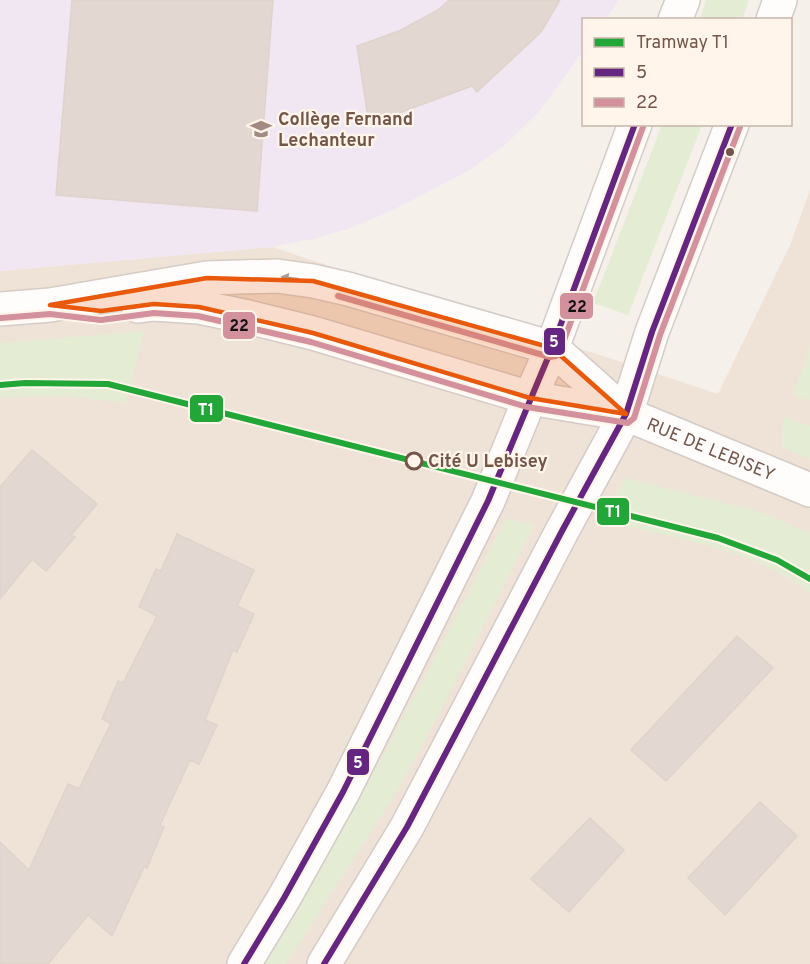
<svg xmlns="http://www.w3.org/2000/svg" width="810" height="964" font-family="Overpass,sans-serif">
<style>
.residential{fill:#efe2d7}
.education{fill:#f1e7f2}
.green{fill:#e4ecd4}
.building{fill:#e3d8d1;stroke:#dfd3cc;stroke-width:1.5}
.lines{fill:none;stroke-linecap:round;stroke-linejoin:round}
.minor-casing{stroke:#d4cbc6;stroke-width:36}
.tertiary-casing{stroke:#d4cbc6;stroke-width:36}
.secondary-casing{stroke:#d5ccc6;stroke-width:36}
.minor{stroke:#fefdfc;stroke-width:33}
.tertiary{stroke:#fefdfc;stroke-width:33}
.secondary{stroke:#fefdfc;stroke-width:33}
.bus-1-casing{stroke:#fff5ea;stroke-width:10}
.bus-2-casing{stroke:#fff5ea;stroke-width:10}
.bus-1{stroke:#642681;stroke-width:6}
.bus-2{stroke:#d3909d;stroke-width:6}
.tram-1-casing{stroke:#fff5ea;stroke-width:10}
.tram-1{stroke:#23a638;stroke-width:6}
.oneway{fill:#ab9891}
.marked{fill:#e8590c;fill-opacity:0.2;stroke:#e8590c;stroke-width:4.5;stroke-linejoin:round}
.bus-dot{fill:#74554a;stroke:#fff5ea;stroke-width:2}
.stop-dot{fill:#fff5ea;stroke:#74554a;stroke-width:3}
.labels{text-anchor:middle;stroke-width:4.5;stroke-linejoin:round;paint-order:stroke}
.poi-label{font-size:18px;font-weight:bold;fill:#74554a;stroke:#fff5ea;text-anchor:start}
.street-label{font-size:18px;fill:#74554a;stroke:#fff5ea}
.stop-label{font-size:18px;font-weight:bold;fill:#74554a;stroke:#fff5ea;text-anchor:start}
.line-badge{stroke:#fff5ea;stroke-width:2}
.badge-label{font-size:16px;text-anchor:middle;font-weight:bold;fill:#fff}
.pale-badge-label{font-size:16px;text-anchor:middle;font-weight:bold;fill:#111}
</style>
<rect width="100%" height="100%" fill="#f6f0ea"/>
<!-- residential -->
<polygon class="residential" points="810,190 810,964 0,964 0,271 272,247 718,394 791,243"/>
<!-- education -->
<polygon class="education" points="0,0 619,0 606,19 584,20 583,51 540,111 504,146 468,171 389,212 348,229 313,239 272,247 0,271"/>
<!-- green -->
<g class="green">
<polygon points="706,0 749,0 742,19 700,19"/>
<polygon points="662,125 702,125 628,315 593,303"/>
<polygon points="144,331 126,403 66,396 0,397 0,343"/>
<polygon points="810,347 810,401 793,394"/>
<polygon points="783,417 810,426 810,459 781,447"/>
<path d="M624 478 764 513 810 533V593C754 549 672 538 604 521Z"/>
<polygon points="506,518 534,525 439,714 396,793 286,964 263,964 371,777 424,679"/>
</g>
<!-- building -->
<g class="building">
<polygon points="72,0 273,0 257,211 56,195"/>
<polygon points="449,0 560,0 541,32 477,92 472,86 369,124 357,46 399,31 438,10"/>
<polygon points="32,450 97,504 71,535 75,537 46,571 32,559 0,599 0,487"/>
<polygon points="177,534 254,570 237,606 254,614 237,652 233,650 205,720 217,725 199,764 190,760 160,825 164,827 147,868 144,867 112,936 88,915 48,964 0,964 0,842 29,870 68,784 79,789 111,723 102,719 118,681 123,683 157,616 139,607 156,569 161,571"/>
<polygon points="737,636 773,668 666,781 631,750"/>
<polygon points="760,802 797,836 725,915 688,878"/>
<polygon points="590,818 624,850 569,912 531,879"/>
</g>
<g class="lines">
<defs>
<g id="minor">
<path id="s1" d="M626 414 810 490"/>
</g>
<g id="tertiary">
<polyline points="244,964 284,898 343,792 488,501 530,398"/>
<polyline points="324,964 407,827 562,531 626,414"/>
</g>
<g id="secondary">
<polyline points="675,20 683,0"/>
<polyline points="773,20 780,0"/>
<polyline points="138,306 154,304 199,307 248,317 313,333 530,398 626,414"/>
<polyline points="0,309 50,305 207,278 277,276 313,281 348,289 552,348 626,414"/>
<polyline points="530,398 552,348 635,124"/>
<polyline points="626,414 652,332 732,124"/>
</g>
</defs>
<!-- minor casing -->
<use href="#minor" class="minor-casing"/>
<!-- tertiary casing -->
<use href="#tertiary" class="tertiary-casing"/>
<!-- secondary casing -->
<use href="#secondary" class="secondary-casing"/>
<!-- minor -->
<use href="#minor" class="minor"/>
<!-- tertiary -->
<use href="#tertiary" class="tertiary"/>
<!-- secondary -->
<use href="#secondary" class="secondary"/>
<defs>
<g id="bus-1">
<polyline points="244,964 284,898 343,792 488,501 552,348 635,124"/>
<polyline points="324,964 407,827 562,531 626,414 652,332 732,124"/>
</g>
<g id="bus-2">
<polyline points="338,296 550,357 556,356 560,351 643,127"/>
<polyline points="1,318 50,314 101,320 154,313 198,316 311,342 527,407 628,423 634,418 660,335 740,127"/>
</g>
</defs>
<!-- bus-1 casing -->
<use href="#bus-1" class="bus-1-casing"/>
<!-- bus-2 casing -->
<use href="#bus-2" class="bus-2-casing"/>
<!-- bus-1 -->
<use href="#bus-1" class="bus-1"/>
<!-- bus-2 -->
<use href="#bus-2" class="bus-2"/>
<defs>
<polyline id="tram-1" points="0,385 25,383 108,384 718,538 777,560 810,579"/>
</defs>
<!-- tram-1 casing -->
<use href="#tram-1" class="tram-1-casing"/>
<!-- tram-1 -->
<use href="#tram-1" class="tram-1"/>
</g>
<!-- one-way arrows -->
<defs><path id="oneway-solid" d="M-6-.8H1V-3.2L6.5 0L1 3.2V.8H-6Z" transform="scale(1.5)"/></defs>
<use class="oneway" href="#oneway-solid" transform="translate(290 278) rotate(-173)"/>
<!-- marked area -->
<path class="marked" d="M207 278 313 281 552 348 626 414 530 398 313 333 199 307 154 304 101 311 50 305Z"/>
<!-- icons -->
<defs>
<symbol id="school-bare" viewBox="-9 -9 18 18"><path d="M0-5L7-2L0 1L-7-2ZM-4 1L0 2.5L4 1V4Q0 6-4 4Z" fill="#a28b82" stroke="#fff5ea" stroke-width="2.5" paint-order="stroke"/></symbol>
</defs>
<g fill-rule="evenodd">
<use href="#school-bare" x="246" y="114" width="30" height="30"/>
</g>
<!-- markers -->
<circle class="bus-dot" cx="730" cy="152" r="5"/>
<circle class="stop-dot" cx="414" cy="461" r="8"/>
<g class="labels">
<!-- poi labels -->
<g class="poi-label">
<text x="278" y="125">Collège Fernand<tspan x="278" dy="21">Lechanteur</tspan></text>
</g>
<!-- street labels -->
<g class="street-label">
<text dy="6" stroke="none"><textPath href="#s1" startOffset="92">RUE DE LEBISEY</textPath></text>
</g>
<!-- stop labels -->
<g class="stop-label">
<text x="428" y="467">Cité U Lebisey</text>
</g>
</g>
<g class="line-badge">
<rect x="559" y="292" width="35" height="28" rx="6" fill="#d3909d"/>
<rect x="222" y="311" width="34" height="29" rx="6" fill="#d3909d"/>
<rect x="543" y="327" width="23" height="29" rx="6" fill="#642681"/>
<rect x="189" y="394" width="35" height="29" rx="6" fill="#23a638"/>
<rect x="596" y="497" width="34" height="29" rx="6" fill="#23a638"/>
<rect x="346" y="748" width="24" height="28" rx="6" fill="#642681"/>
</g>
<g class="badge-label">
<text x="554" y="347">5</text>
<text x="206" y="415">T1</text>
<text x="613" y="517">T1</text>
<text x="358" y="768">5</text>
</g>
<g class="pale-badge-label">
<text x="577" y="312">22</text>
<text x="239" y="331">22</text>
</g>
<!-- legend -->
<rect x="582" y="18" width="210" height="108" fill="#fff5ea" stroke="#c7b5aa" stroke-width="1.5"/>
<rect x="594" y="38" width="30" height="9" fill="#23a638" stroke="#c7b5aa" stroke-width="1.5"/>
<text x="636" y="48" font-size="18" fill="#74554a">Tramway T1</text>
<rect x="594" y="68" width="30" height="9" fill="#642681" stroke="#c7b5aa" stroke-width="1.5"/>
<text x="636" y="78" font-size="18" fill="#74554a">5</text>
<rect x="594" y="98" width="30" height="9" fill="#d3909d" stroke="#c7b5aa" stroke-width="1.5"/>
<text x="636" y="108" font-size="18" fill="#74554a">22</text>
</svg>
